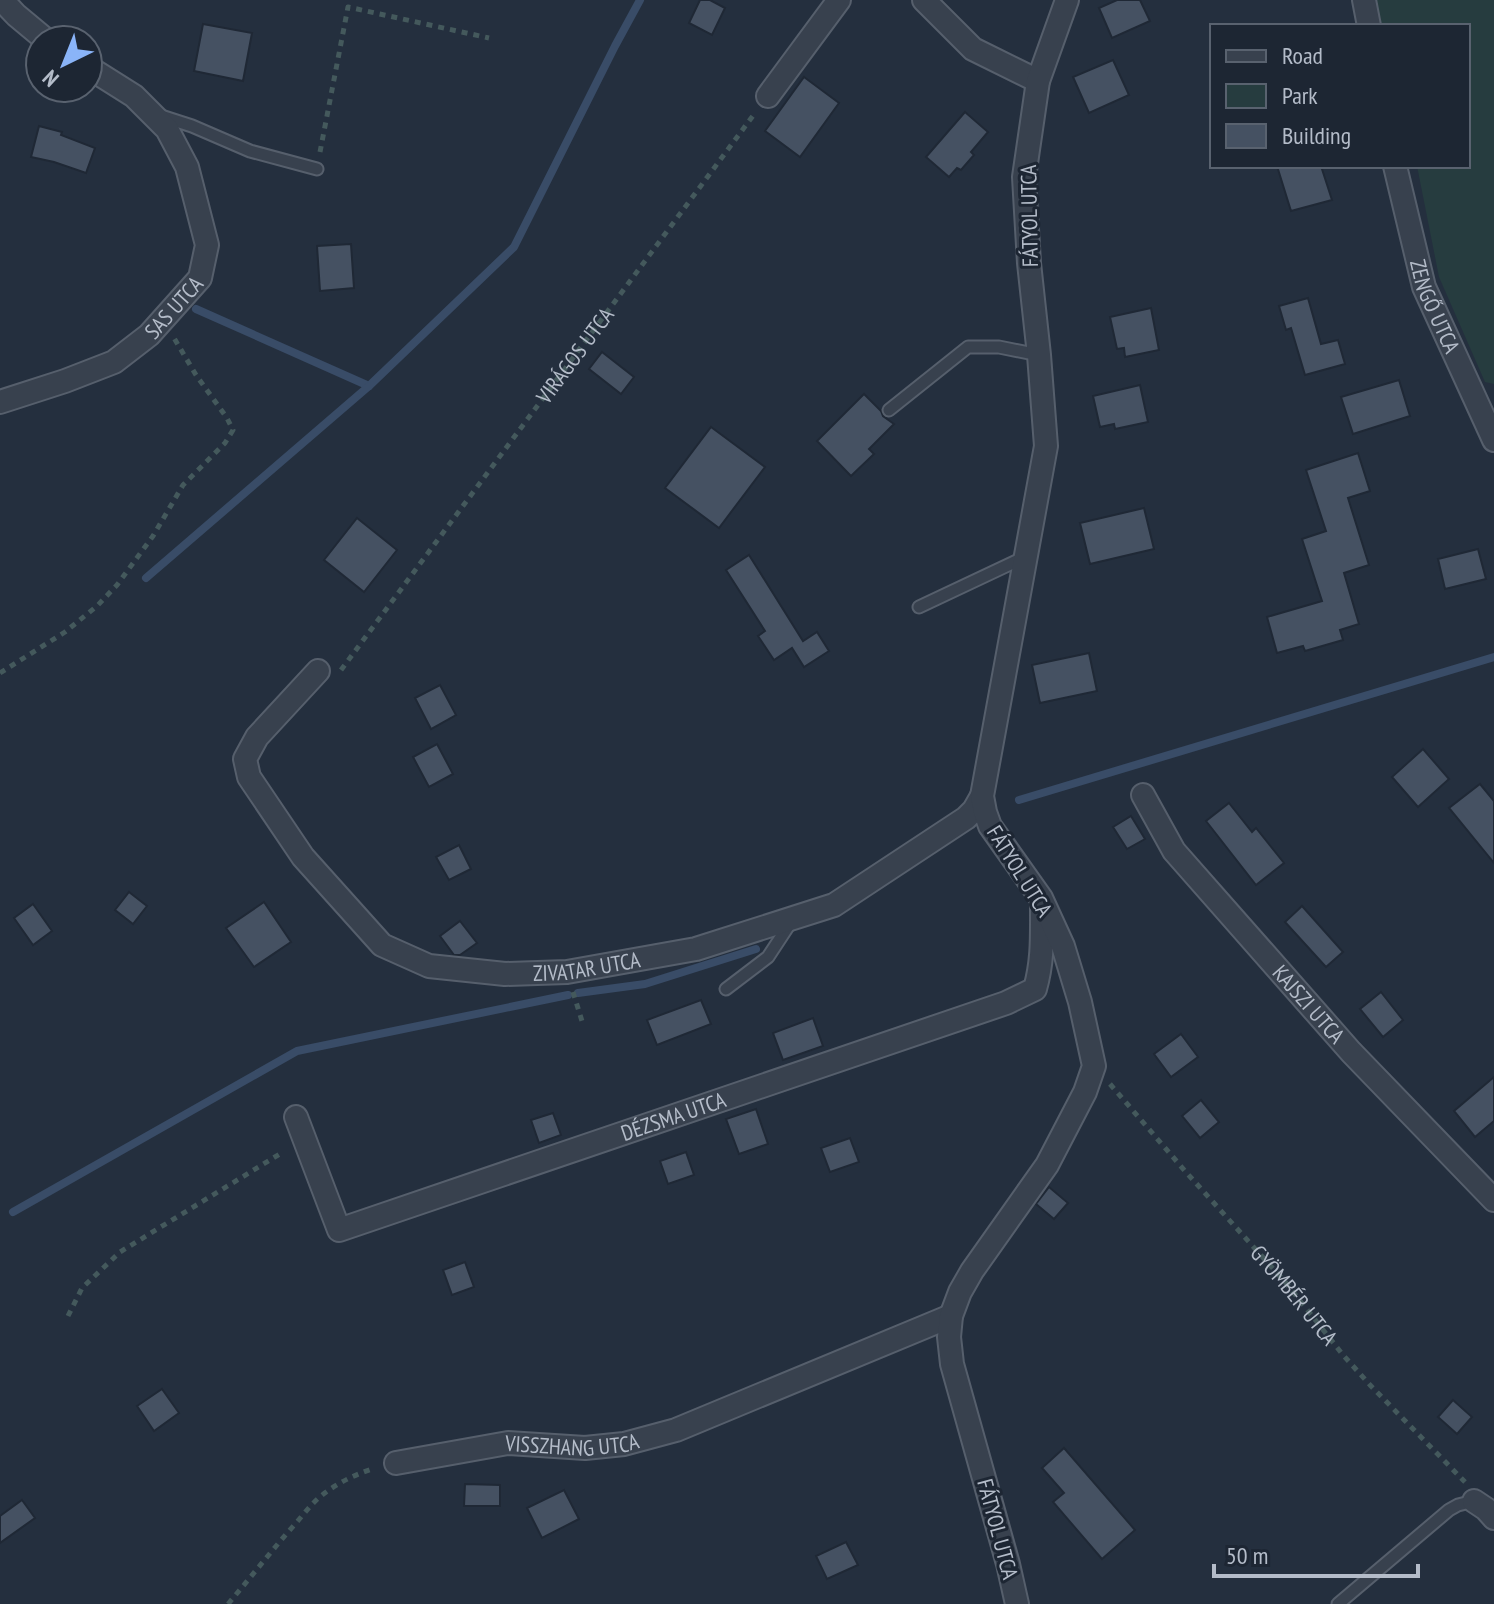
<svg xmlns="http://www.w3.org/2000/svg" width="1494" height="1604" font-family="'PT Sans Narrow',sans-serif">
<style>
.green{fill:#263c3f}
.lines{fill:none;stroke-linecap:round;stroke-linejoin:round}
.stream{stroke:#394c67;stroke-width:8}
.building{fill:#455162;stroke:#1f2835;stroke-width:2}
.service-casing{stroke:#565f6c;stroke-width:15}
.minor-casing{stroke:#565f6c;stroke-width:26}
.path{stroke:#44595c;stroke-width:5;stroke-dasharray:6 6;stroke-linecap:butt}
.service{stroke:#38414e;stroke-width:11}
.minor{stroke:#38414e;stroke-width:22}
.labels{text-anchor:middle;stroke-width:6;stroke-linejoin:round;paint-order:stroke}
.street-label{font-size:22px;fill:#b4bcc9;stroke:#1d2633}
</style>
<rect width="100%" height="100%" fill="#242f3e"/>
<!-- green -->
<polygon class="green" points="1375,0 1494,0 1494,384 1485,382 1439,277 1417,166 1468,166 1468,26 1379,26"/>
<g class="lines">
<!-- stream -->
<g class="stream">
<polyline points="196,309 369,386"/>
<polyline points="146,578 369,386 514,247 615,46 640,0"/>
<polyline points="1019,800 1494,657"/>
<polyline points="578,993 645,984 756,949"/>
<polyline points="13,1212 297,1051 568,995"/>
</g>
</g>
<!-- building -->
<g class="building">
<polygon points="700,0 710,0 725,8 712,35 689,23"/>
<polygon points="1117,0 1140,0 1150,21 1112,38 1099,8"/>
<polygon points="203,24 252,33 243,81 194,71"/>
<polygon points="1113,60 1129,95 1089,113 1073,77"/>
<polygon points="804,77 839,103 800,157 765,131"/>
<polygon points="965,112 988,132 971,152 974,155 961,170 957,168 949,177 926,157"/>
<polygon points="39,126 62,132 61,135 95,148 86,173 54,162 31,157"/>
<polygon points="1277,166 1321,166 1332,200 1291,211"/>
<polygon points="351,244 354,288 320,291 317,246"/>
<polygon points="1308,298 1321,344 1338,340 1345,364 1305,375 1291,328 1286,330 1279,306"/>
<polygon points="1151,308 1159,350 1125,357 1124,348 1117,349 1110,317"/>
<polygon points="602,352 634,377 621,394 589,369"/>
<polygon points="1399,380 1410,416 1353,434 1341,397"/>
<polygon points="1140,385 1148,422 1115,429 1114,424 1100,427 1093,396"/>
<polygon points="864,394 881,411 883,416 894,424 869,449 874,454 851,476 817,441"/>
<polygon points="711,427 765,467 719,528 665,488"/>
<polygon points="1358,453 1370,491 1348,498 1369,565 1344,573 1359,624 1340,630 1343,640 1305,651 1303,646 1277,653 1267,617 1322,601 1302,539 1326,531 1306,470"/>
<polygon points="1144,508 1154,549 1090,564 1080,523"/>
<polygon points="357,518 397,550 364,592 324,560"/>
<polygon points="1478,549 1486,579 1445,589 1438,559"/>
<polygon points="749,555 803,641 817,632 829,651 804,667 792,648 774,660 758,636 765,631 726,570"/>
<polygon points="1089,653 1097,691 1040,703 1032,665"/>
<polygon points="440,685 456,715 431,729 415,698"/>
<polygon points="437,744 453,774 429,787 413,757"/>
<polygon points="1423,749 1449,779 1418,807 1392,777"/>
<polygon points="1480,784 1494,801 1494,863 1449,808"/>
<polygon points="1229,803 1252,832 1256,828 1284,863 1256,885 1206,821"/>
<polygon points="1131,816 1145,839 1127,849 1113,827"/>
<polygon points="459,845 471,869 449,880 436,857"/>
<polygon points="129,892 147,906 133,924 115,910"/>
<polygon points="264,902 291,942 254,967 226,928"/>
<polygon points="33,904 52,931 33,945 14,918"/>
<polygon points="1302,906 1343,952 1326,967 1285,922"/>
<polygon points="460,921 477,943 460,955 454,955 440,936"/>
<polygon points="1381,992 1403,1020 1383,1037 1360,1009"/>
<polygon points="701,1000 711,1024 657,1045 647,1020"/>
<polygon points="813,1018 823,1046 783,1060 773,1033"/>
<polygon points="1181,1034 1198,1057 1171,1077 1154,1054"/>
<polygon points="1494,1077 1494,1121 1475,1137 1454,1111"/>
<polygon points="1201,1100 1219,1122 1200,1138 1182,1116"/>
<polygon points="756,1109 768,1144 739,1154 726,1119"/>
<polygon points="553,1113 561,1135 539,1143 531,1120"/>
<polygon points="850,1138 859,1162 830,1172 821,1148"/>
<polygon points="686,1152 694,1175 668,1184 660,1161"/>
<polygon points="1049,1187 1068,1203 1054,1219 1036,1204"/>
<polygon points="465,1262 474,1287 452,1295 443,1270"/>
<polygon points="162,1389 179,1413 154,1431 137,1406"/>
<polygon points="1453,1400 1472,1417 1457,1434 1438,1417"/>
<polygon points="1064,1448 1135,1530 1102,1559 1053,1502 1064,1493 1042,1468"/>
<polygon points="465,1484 500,1485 500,1506 464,1506"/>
<polygon points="564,1490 579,1519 542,1538 527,1508"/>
<polygon points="22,1500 35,1518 0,1543 0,1516"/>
<polygon points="846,1542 858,1565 827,1579 816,1556"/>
</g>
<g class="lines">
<defs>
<g id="service">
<polyline points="161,116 192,126 250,151 317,169"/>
<polyline points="889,410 968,347 999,347 1039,355"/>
<polyline points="919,607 1025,557"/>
<polyline points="726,989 768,957 791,922"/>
<polyline points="1338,1604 1449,1510 1458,1505 1474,1501"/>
</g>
<g id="minor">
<polyline points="2,0 16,15 46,40"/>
<polyline points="924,0 973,49 1038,81"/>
<polyline points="1364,0 1369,26"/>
<polyline points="768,96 839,0"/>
<path id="s3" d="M1395 166 1424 287 1494 440"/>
<path id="s4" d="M0 402 65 381 114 362 149 335 200 278 207 245 187 167 167 129 134 96 88 67"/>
<path id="s5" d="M318 671 257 737 245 759 249 777 303 857 382 945 429 966 505 974 567 972 696 949 834 905 966 818 974 810 982 796"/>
<path id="s6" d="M1143 795 1174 851 1351 1052 1494 1200"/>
<path id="s7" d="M296 1117 339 1230 1006 1003 1035 989C1043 961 1042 936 1042 907"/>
<path id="s8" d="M396 1463 508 1443 585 1448 624 1444 676 1430 951 1316"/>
<polyline points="1474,1501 1486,1509 1494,1518"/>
<polyline points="1017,1604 1008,1564 952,1364 949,1337 951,1316 960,1292 972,1271 1047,1165 1085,1092 1094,1066 1080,1002 1063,946 1041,898 990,826 985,812 982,796 1046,446 1039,355 1029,263 1024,177 1038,81 1067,0"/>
</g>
</defs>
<!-- service casing -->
<use href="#service" class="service-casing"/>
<!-- minor casing -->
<use href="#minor" class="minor-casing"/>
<!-- path -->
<g class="path">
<polyline points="320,152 348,7 489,38"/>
<path id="s1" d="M341 670 755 113"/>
<polyline points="0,673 65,632 97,606 117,585 153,536 183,485 225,443 233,430 227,418 196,375 174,338"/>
<polyline points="573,992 582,1021"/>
<path id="s2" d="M1110 1084 1185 1171 1286 1283 1343 1355 1371 1386 1465 1482"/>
<polyline points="68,1316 82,1288 120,1252 283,1152"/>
<path d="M228 1604C251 1577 272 1550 296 1523 304 1514 311 1504 321 1496 337 1483 356 1474 375 1468"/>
</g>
<!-- service -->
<use href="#service" class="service"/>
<!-- minor -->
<use href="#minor" class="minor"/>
</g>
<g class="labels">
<!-- street labels -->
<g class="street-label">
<text transform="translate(1029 216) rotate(-91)" y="8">FÁTYOL UTCA</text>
<text dy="8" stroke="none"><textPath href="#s4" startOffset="202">SAS UTCA</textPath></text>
<text dy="8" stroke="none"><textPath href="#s3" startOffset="146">ZENGŐ UTCA</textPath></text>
<text dy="8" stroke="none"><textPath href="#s1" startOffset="392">VIRÁGOS UTCA</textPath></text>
<text transform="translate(1020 871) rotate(58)" y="8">FÁTYOL UTCA</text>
<text dy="8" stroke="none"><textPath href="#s5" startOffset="558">ZIVATAR UTCA</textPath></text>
<text dy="8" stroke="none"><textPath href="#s6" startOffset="268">KAJSZI UTCA</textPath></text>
<text dy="8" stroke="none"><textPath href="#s7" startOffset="474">DÉZSMA UTCA</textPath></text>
<text dy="8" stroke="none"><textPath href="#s2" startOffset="280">GYÖMBÉR UTCA</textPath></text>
<text dy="8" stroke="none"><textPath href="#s8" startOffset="178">VISSZHANG UTCA</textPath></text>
<text transform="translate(998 1529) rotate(75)" y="8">FÁTYOL UTCA</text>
</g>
</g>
<!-- legend -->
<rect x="1210" y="24" width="260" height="144" fill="#1d2633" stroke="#59626f" stroke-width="2"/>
<rect x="1226" y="50" width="40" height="12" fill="#38414e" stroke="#59626f" stroke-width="2"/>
<text x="1282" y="64" font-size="24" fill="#b4bcc9">Road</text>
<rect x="1226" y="84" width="40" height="24" fill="#263c3f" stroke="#59626f" stroke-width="2"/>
<text x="1282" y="104" font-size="24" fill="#b4bcc9">Park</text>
<rect x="1226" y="124" width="40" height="24" fill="#455162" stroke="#59626f" stroke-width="2"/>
<text x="1282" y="144" font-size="24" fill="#b4bcc9">Building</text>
<!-- north arrow -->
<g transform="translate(64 64) rotate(223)"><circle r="38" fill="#1d2633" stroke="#59626f" stroke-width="2"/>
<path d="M0-6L14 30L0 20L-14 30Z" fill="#8ab4f8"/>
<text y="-12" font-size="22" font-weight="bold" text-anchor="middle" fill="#b4bcc9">N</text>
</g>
<!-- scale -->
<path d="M1214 1564v12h204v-12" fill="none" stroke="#b4bcc9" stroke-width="4"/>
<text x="1226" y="1564" font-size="24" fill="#b4bcc9" stroke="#1d2633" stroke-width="6" paint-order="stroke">50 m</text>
</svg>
